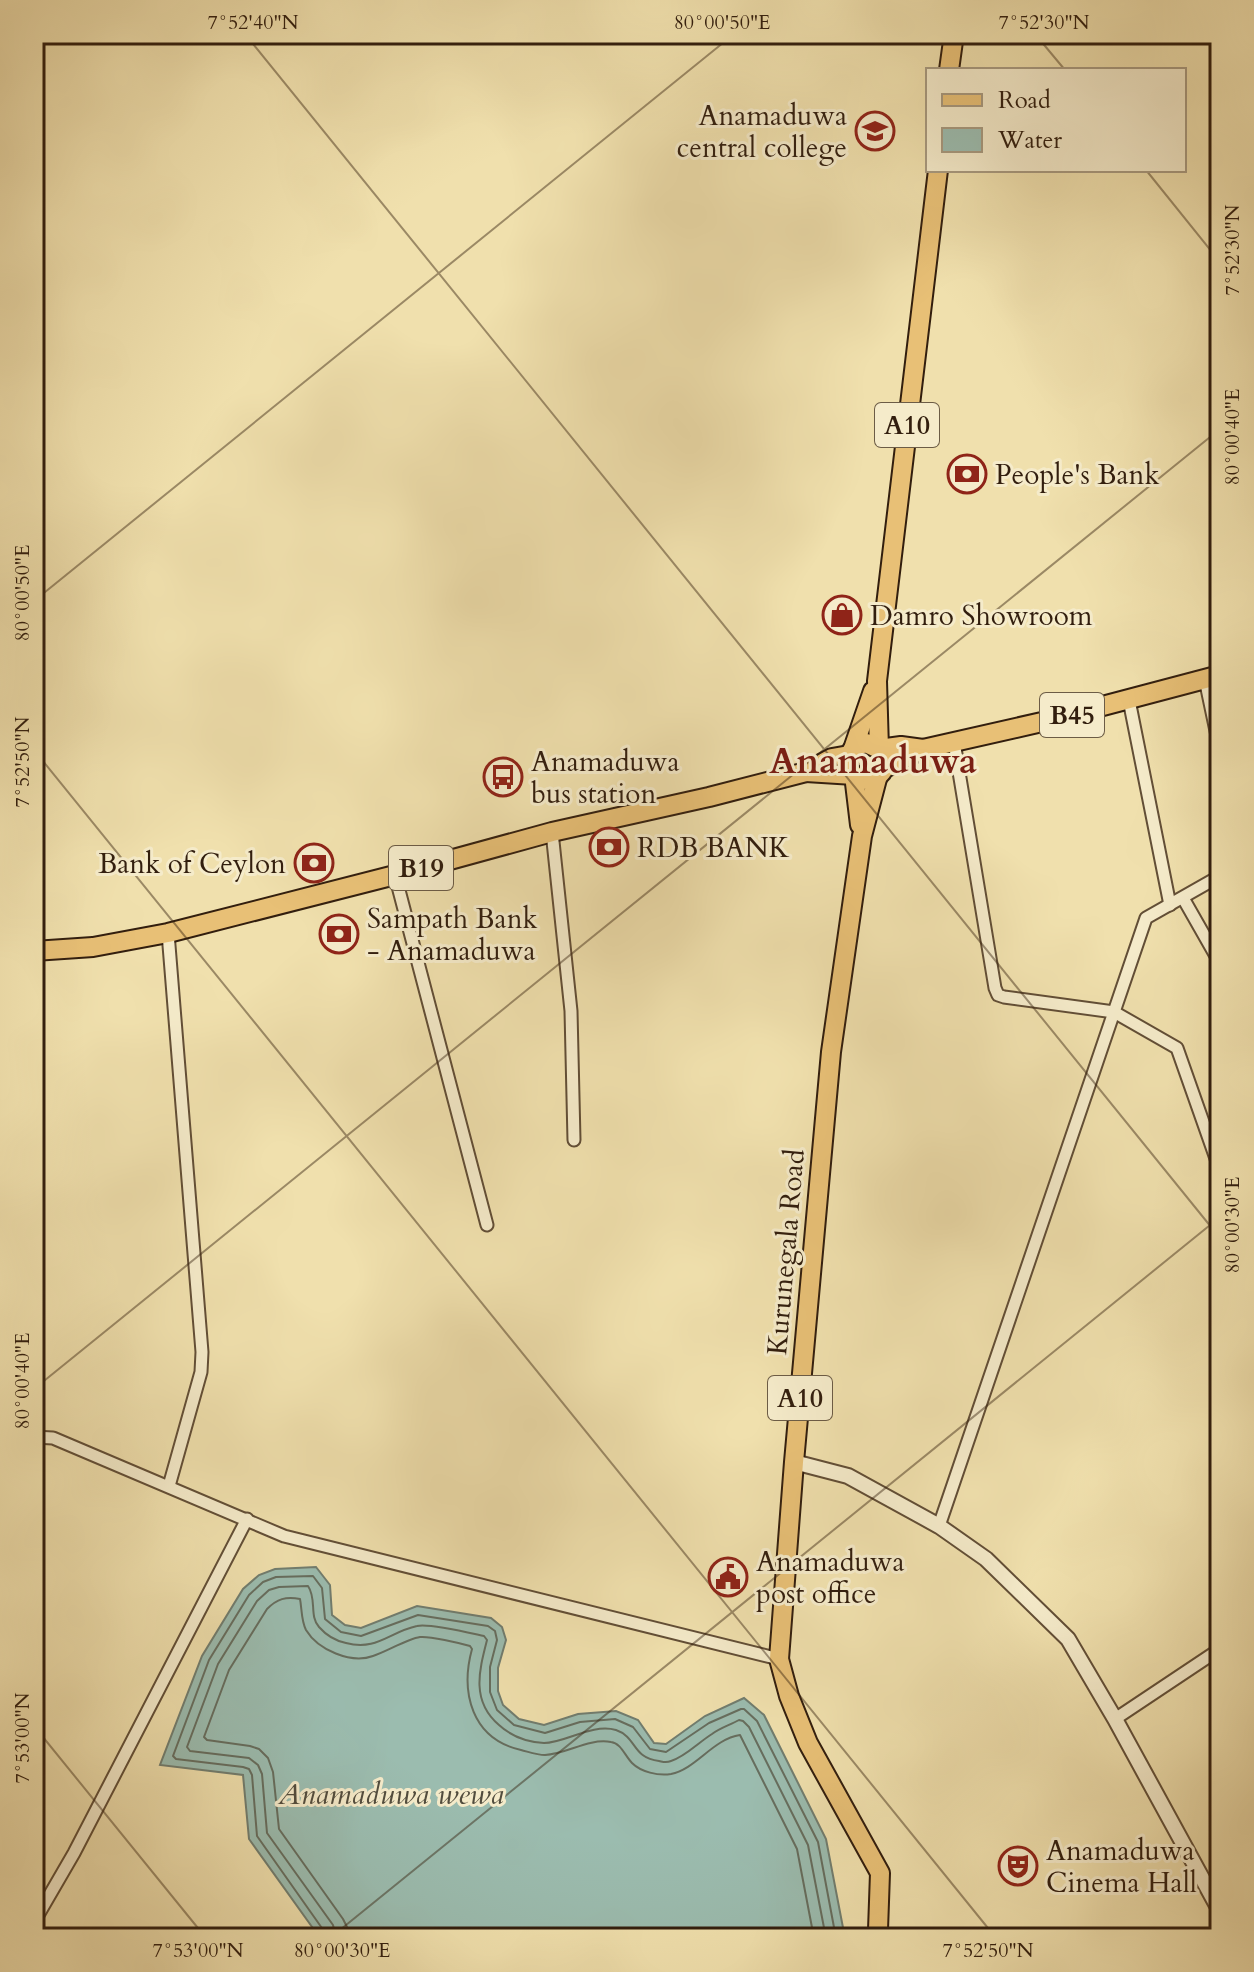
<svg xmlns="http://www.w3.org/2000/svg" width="1254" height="1972" font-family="Cardo,serif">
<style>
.water{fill:#9bbcaf;stroke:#717d6f;stroke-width:2}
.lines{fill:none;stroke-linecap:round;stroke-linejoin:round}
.shore{stroke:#666d5e;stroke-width:2}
.minor-casing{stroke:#624e36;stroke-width:15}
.tertiary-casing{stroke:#624e36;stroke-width:18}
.primary-casing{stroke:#321e0e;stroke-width:22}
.trunk-casing{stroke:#321e0e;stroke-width:22}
.minor{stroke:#f5ebca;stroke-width:11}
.tertiary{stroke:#f5ebca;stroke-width:14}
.primary{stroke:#e8c076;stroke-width:18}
.trunk{stroke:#e8c076;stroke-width:18}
.ticks{fill:none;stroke:#321e0e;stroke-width:2;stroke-opacity:0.45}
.labels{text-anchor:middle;stroke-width:6;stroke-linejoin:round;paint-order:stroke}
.shield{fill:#f5ebca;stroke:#6c5c46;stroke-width:2}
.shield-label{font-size:26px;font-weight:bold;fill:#321e0e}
.poi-label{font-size:28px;fill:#321e0e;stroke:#f5ebca;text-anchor:start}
.street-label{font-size:28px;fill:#321e0e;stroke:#f5ebca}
.water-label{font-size:30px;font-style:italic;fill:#524d3e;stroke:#f5ebca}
.district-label{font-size:36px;font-weight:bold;fill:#7a1f14;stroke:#f5ebca}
.neatline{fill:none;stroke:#321e0e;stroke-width:3}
.ticks-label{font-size:20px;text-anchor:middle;fill:#321e0e}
</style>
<rect width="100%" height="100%" fill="#f0e0ad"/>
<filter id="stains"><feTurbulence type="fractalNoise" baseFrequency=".0025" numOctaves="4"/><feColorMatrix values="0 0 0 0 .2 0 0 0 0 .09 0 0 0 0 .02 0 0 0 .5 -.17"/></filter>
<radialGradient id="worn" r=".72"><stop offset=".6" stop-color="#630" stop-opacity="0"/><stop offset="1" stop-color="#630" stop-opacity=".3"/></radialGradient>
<!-- water -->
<polygon class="water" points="316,1567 330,1585 332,1615 345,1625 361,1628 417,1606 491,1618 502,1627 506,1640 498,1668 498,1691 503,1705 519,1719 544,1725 578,1714 616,1711 638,1720 654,1743 666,1744 705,1716 744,1698 764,1715 826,1839 845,1938 320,1938 249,1839 243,1775 160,1765 202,1656 243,1589 259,1575 275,1569"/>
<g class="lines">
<!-- shore -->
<g class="shore">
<polyline points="326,1938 324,1931 257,1836 252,1775 249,1769 243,1767 176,1759 173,1756 209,1660 249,1595 263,1582 276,1577 313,1576 322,1588 325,1619 341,1632 361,1636 418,1615 488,1626 495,1631 497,1640 490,1667 490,1692 497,1710 514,1725 545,1733 580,1722 615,1719 633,1727 650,1749 666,1752 709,1723 741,1709 744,1709 757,1721 818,1842 836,1938"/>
<path d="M336 1938 333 1925 267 1833 262 1774 258 1765 249 1758 190 1751 187 1747 218 1664 257 1601 269 1590 279 1587 308 1586C317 1599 309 1616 319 1627 326 1635 336 1641 346 1643 377 1651 389 1632 417 1626 429 1623 470 1633 484 1636L487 1640C479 1671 471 1701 499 1725 511 1736 527 1742 544 1743 565 1743 592 1723 616 1730 637 1737 632 1758 659 1761 664 1762 666 1763 671 1761 685 1757 699 1742 712 1734 720 1728 730 1725 739 1720L743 1721 749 1727 808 1845 826 1938"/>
<path d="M348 1938 347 1927 343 1919 279 1829 273 1772 268 1758 259 1749 250 1746 207 1740 204 1737 229 1670 267 1609C277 1599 286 1596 300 1599 302 1609 301 1620 306 1630 318 1650 351 1664 373 1656 386 1652 407 1639 420 1637 430 1636 459 1643 470 1646L472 1649C460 1693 472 1739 521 1750 529 1752 537 1755 545 1755 567 1754 588 1738 611 1742 621 1743 625 1756 632 1763 641 1772 658 1776 671 1774 696 1769 713 1739 740 1735L797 1849 814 1938"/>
</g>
<defs>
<g id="minor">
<polyline points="1205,679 1220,750"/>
<polyline points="1129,700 1170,905"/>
<polyline points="954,742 995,988 998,995 1004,997 1114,1012 1177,1048 1220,1170"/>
<polyline points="552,832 571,1011 574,1140"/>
<polyline points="395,875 487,1225"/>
<polyline points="1183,898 1220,963"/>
<polyline points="168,933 202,1352 201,1372 169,1486"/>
<polyline points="34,1437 53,1438 284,1536 779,1659"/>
<polyline points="939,1526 1146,918 1220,876"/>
<polyline points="1115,1719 1220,1649"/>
<polyline points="34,1922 74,1853 247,1519"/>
</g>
<polyline id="tertiary" points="794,1462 848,1476 939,1526 986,1559 1068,1639 1115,1719 1220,1911"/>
<g id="primary">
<polyline points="879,749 901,746 923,749"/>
<polyline points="883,769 923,749 1042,722 1220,675"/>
<polyline points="806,772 854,775"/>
<polyline points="34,951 93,947 168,933 395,875 552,832 709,797 806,772 832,758 849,755"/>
</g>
<g id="trunk">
<polyline points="949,70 954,34"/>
<polyline points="853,749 873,691"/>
<path d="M879 749 866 743C857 745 849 750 848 760 846 793 902 781 879 749L877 681 938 170"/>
<polyline points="854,775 860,825"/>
<polyline points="874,1938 878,1930 880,1873 808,1743 789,1696 779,1659 794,1462 831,1052 862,836 878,775"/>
</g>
</defs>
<!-- minor casing -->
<use href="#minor" class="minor-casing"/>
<!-- tertiary casing -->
<use href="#tertiary" class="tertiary-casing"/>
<!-- primary casing -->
<use href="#primary" class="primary-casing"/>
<!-- trunk casing -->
<use href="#trunk" class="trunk-casing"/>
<!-- minor -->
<use href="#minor" class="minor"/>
<!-- tertiary -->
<use href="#tertiary" class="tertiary"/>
<!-- primary -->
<use href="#primary" class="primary"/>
<!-- trunk -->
<use href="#trunk" class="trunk"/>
</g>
<!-- ticks -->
<path class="ticks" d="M245 34 1220 1238M1035 34 1065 70M1146 170 1220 262M34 601 734 34M34 750 996 1938M34 1389 1220 429M34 1726 206 1938M330 1938 1220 1217"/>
<!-- icons -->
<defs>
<symbol id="school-ring" viewBox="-11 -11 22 22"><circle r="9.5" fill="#f5ebca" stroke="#8f2418" stroke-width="1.5"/><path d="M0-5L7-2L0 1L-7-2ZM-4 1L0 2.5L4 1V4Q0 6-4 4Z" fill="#8f2418"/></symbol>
<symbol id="bank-ring" viewBox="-11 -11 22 22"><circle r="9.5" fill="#f5ebca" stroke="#8f2418" stroke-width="1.5"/><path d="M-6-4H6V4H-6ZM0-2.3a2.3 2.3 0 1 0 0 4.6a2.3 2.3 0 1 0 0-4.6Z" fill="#8f2418"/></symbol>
<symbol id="shop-ring" viewBox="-11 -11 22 22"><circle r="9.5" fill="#f5ebca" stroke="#8f2418" stroke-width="1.5"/><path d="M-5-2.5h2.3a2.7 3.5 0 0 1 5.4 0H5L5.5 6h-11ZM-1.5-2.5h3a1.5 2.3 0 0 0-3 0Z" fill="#8f2418"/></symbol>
<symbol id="bus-ring" viewBox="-11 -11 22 22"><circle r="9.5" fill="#f5ebca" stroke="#8f2418" stroke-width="1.5"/><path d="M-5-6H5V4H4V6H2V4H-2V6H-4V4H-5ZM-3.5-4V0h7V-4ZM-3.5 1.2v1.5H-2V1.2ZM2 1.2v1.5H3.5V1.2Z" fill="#8f2418"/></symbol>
<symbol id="civic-ring" viewBox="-11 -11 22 22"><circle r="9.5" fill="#f5ebca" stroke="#8f2418" stroke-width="1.5"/><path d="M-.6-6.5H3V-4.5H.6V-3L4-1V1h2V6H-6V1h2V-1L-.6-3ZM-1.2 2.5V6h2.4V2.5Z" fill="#8f2418"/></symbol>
<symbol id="theatre-ring" viewBox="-11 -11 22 22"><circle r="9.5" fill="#f5ebca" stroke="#8f2418" stroke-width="1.5"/><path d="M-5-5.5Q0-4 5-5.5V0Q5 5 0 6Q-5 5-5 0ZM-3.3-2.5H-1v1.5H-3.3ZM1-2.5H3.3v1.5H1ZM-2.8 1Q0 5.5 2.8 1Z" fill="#8f2418"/></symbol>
</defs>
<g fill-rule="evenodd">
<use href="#school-ring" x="853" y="109" width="44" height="44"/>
<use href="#bank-ring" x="945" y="452" width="44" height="44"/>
<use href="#shop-ring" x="820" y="593" width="44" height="44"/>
<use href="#bus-ring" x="481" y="755" width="44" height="44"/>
<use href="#bank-ring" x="587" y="825" width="44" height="44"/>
<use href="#bank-ring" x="292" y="841" width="44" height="44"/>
<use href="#bank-ring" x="317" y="912" width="44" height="44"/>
<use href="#civic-ring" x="706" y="1555" width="44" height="44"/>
<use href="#theatre-ring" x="996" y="1844" width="44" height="44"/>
</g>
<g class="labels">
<!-- shield labels -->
<g class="shield">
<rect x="875" y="403" width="64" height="44" rx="6"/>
<rect x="1040" y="693" width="64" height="44" rx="6"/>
<rect x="389" y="846" width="64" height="44" rx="6"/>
<rect x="768" y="1376" width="64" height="44" rx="6"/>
</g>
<g class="shield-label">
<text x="907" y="434">A10</text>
<text x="1072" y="724">B45</text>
<text x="421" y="877">B19</text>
<text x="800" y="1407">A10</text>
</g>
<!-- poi labels -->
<g class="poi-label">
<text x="847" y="125" text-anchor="end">Anamaduwa<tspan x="847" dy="32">central college</tspan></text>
<text x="995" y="484">People's Bank</text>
<text x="870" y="625">Damro Showroom</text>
<text x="531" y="771">Anamaduwa<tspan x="531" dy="32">bus station</tspan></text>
<text x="637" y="857">RDB BANK</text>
<text x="286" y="873" text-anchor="end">Bank of Ceylon</text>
<text x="367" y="928">Sampath Bank<tspan x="367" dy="32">- Anamaduwa</tspan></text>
<text x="756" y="1571">Anamaduwa<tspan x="756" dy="32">post office</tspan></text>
<text x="1046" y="1860">Anamaduwa<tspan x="1046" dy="32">Cinema Hall</tspan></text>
</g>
<!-- street labels -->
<g class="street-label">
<text transform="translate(785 1252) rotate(-85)" y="10">Kurunegala Road</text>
</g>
<!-- water labels -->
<g class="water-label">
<text x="391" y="1804">Anamaduwa wewa</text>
</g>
<!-- district labels -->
<g class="district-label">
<text x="873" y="773">Anamaduwa</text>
</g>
</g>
<!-- margin -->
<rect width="1254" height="1972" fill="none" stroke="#f0e0ad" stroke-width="88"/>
<!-- legend -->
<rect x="926" y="68" width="260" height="104" fill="#f5ebca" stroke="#a7997f" stroke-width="2"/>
<rect x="942" y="94" width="40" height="12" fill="#e8c076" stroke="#a7997f" stroke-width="2"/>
<text x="998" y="108" font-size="24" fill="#321e0e">Road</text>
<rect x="942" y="128" width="40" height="24" fill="#9bbcaf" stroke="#a7997f" stroke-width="2"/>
<text x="998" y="148" font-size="24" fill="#321e0e">Water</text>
<rect x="44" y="44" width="1166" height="1884" class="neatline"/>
<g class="ticks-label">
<text x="253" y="29">7°52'40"N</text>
<text x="722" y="29">80°00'50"E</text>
<text x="1044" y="29">7°52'30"N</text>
<text transform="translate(1232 250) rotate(-90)" y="7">7°52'30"N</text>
<text transform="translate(1232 437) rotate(-90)" y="7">80°00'40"E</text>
<text transform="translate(22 593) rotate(-90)" y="7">80°00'50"E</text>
<text transform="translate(22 762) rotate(-90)" y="7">7°52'50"N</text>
<text transform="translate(1232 1225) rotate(-90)" y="7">80°00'30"E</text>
<text transform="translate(22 1381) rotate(-90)" y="7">80°00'40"E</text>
<text transform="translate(22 1738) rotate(-90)" y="7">7°53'00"N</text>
<text x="198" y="1957">7°53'00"N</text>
<text x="342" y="1957">80°00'30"E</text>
<text x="988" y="1957">7°52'50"N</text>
</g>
<rect width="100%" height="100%" filter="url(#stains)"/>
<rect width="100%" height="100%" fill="url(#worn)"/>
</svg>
